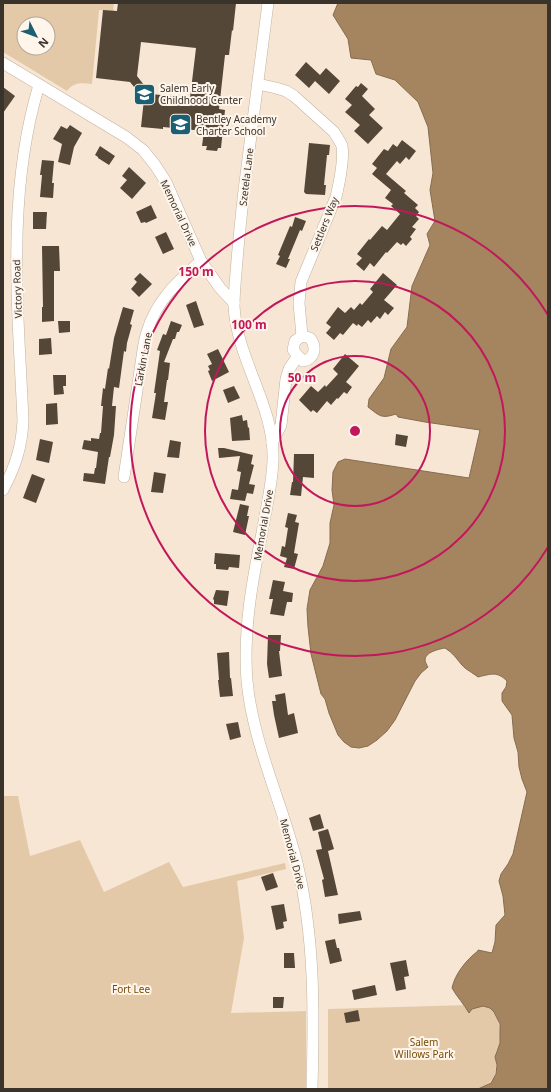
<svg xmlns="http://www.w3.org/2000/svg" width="551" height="1092" font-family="'Noto Sans',sans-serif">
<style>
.green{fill:#e4c9a9;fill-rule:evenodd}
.water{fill:#a5855f;stroke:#856c50}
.building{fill:#554738;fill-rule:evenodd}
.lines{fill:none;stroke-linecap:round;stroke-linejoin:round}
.minor-casing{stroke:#c1b2a0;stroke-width:12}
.minor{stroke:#fff;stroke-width:11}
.ring{fill:none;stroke:#c2185b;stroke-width:2}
.labels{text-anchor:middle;stroke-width:4;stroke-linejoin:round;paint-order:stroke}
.poi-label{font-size:10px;fill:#39332c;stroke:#fff5ea;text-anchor:start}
.street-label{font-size:10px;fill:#39332c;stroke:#fff5ea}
.park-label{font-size:10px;fill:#784c07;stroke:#fff5ea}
.centre{fill:#c2185b;stroke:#fff5ea;stroke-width:2}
.ring-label{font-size:12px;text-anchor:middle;font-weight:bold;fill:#c2185b;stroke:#fff5ea;stroke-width:4;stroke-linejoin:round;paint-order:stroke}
</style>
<rect width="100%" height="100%" fill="#f7e6d4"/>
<!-- green -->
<g class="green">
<path d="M3 3H114L113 12 99 10 92 84C82 83 74 82 67 91L3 52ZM24 24H48V48H24Z"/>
<polygon points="3,796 18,796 30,856 80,840 104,892 169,862 183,887 285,863 286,869 237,881 244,938 231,1013 306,1011 306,1089 3,1089"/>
<path d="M468 1005C475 1005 483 1005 490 1008 499 1014 501 1032 500 1042 499 1047 495 1052 495 1057 495 1060 497 1064 496 1067 496 1079 489 1084 478 1089H328V1009Z"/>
</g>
<!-- water -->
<path class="water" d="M338 3H548V1089H478L491 1083 496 1074 497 1065 495 1057 500 1043V1024L494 1012 490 1008 483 1006 472 1009 469 1013C464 1004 457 997 452 988 455 974 466 960 478 951V950L492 953 495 942 496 925 505 915 503 896 499 881 501 874 508 864 513 854 527 792 522 779 519 767 518 752 514 738 512 715 502 701V693L506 687 507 681C497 671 491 674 478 677 473 673 465 669 462 665 455 657 454 654 445 648 439 649 425 652 425 660 425 661 427 666 428 667L421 673 415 681 395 720 387 731 377 740 368 746 359 748 351 747 344 742 338 735 329 713 325 699 321 694 311 654 308 627 307 609 310 590 323 566 330 543V523L334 505 332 490 333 472 338 462 345 459 469 478 480 430 425 422 398 417 396 414C381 419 380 416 368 407L369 399 384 378 391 349 407 327 412 286 430 245 427 234 435 221 430 190 433 173 428 127 418 102 395 80 376 74 371 60 351 58 348 39 333 15Z"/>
<!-- building -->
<g class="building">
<path d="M118 3H170L179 4V3H236L233 31 232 30 229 55H225L219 109 225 110 221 148H218L217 151 206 150 207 146H202L204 131 163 127V129L141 127 144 99 130 82 96 78 103 10 117 11ZM141 42 196 48 190 98 151 94 137 76Z"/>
<polygon points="306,62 320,75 326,68 340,81 329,94 315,81 309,88 295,75"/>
<polygon points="361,83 368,89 362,96 375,109 369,115 383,128 368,144 354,131 360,125 345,112 352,105 345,99 356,86 358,87"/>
<polygon points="3,87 15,96 3,113"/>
<polygon points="70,125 82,133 74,147 70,165 58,162 62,144 53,139 61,126 67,129"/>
<polygon points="402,140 416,151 409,160 406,157 400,164 397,161 386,174 406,191 404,193 418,205 415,208 419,212 416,216 419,219 412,227 416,229 410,237 412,239 406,246 403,243 401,245 397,242 387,253 386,252 374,267 370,263 364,271 356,264 362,258 357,254 369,239 370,240 382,226 387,230 400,214 391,206 393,204 385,198 391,190 372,174 377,168 372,164 384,149 388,151 393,144 397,147"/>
<polygon points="309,143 330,145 329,155 327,155 324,185 326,185 325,195 306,194 304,192"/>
<polygon points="100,146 115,156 109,165 98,158 98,157 95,155"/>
<polygon points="42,160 54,161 52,183 54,183 53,198 40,197 42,175 40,175"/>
<polygon points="129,167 146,183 132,199 120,188 127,180 122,176"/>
<polygon points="151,205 157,218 146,223 145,222 141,223 136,212"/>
<polygon points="33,212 47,212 46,229 33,229"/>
<polygon points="295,217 306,221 302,231 300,230 288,259 290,259 286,268 276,264 280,256 278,255 290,226 292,227"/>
<polygon points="166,232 174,249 163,254 155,237"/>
<polygon points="42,246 59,246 60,271 54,271 54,321 42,322 42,307 43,307"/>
<polygon points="140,273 152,284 139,297 131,289 137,282 134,279"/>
<polygon points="383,273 397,285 384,300 394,308 388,315 385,312 380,319 377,316 371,323 368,320 362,327 358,324 357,326 353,323 343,335 340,333 334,340 326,333 331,327 326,323 338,307 345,313 351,307 354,310 360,303 362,305 373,292 370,289"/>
<polygon points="196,301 204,325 194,328 186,305"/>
<polygon points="123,307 134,310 130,324 132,325 127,343 126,352 124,351 119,388 114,387 112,406 116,406 114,435 110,457 109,457 105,484 83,481 84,473 94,474 95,468 96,468 98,452 82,449 84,440 91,441 91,438 99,439 100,433 101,433 103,406 101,406 103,388 105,389 108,368 109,369 114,338"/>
<polygon points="58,321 70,321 70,332 59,333"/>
<polygon points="171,321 182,325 179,332 177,332 175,339 173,339 164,362 170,363 168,380 167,380 164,402 168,402 165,420 152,418 156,393 154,393 160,351 157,350 163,334 166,335"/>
<polygon points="51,338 52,354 39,355 39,339"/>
<polygon points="218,349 229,372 212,381 208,371 210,370 208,366 212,364 207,354"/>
<polygon points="345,354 359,366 346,382 352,387 347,394 344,392 338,399 337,398 331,405 327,401 317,413 313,410 311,412 299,400 311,386 318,392 325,385 326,387 338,374 333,369"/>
<polygon points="53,375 66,375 66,386 63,386 64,394 54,395"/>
<polygon points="234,386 240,398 228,403 223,390"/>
<polygon points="57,403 58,424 46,425 46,404"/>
<polygon points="242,415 243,421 247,420 248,428 249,427 250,440 232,441 230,418"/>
<polygon points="396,434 408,436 406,447 395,445"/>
<polygon points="40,439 53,442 49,463 36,460"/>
<polygon points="170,440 181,442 179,458 167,457"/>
<polygon points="218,448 224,448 253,455 251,464 254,465 249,484 255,485 253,494 247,493 245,501 230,499 232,489 238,490 241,472 237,471 240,456 219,458"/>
<polygon points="294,454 314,454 314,478 303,477 301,496 290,495 292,482 293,482"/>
<polygon points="154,472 166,474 163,493 151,492"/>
<polygon points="32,474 45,479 36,503 23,498"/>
<polygon points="240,504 249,506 247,516 249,516 245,535 233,532"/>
<polygon points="288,513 297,515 295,522 299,523 294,553 298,554 294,569 284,567 287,558 280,556 282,546 285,547 288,528 285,527"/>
<polygon points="215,553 240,555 239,568 229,567 228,570 216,569 216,564 214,564"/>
<polygon points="273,580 285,582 283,591 293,593 292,602 287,602 284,616 270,614 273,599 269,599"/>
<polygon points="216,590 229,591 227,606 214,604 214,600 213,599"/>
<polygon points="268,635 281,635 280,651 279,651 282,676 269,678 267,664"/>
<polygon points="229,652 230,678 231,678 233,696 220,697 218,680 219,680 217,653"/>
<polygon points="285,693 288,715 294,713 298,733 279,738 274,715 272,701 276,701 275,695"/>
<polygon points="238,722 241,737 230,740 226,724"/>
<polygon points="320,814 324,828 313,831 309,818"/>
<polygon points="328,829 334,849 328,851 338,895 325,897 322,880 324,879 316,850 322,849 318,832"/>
<polygon points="273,873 278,887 266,891 261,877"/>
<polygon points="284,904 287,921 283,922 284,928 276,930 271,906"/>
<polygon points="360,911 362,920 339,924 338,914"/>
<polygon points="335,939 337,948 339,948 342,961 330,964 325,941"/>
<polygon points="284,953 294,953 295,968 284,968"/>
<polygon points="406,960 409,976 404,977 406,989 396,991 390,963"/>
<polygon points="375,985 377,995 354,1000 352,990"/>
<polygon points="273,997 284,997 283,1008 273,1008"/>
<polygon points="358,1010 360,1021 346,1023 344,1013"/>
</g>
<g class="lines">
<defs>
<g id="minor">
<path d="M268 3C260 65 252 128 244 190 241 218 238 245 236 273 235 284 234 295 234 306 237 361 275 406 273 461 272 485 266 509 262 533 252 582 243 631 247 681 253 744 282 802 297 863 315 938 314 1012 312 1089"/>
<polyline points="3,63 126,137 143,150 155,165 166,182 173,198 201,261 220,288 234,303"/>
<path d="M258 84 276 88 286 91 294 96 334 132C337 137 340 141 342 146 344 158 339 184 336 197L301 282 299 303 302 336"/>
<path d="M272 443 281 425 286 379 289 369 298 356 303 361C315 359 317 347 310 338L302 336 295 341 293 350 298 356"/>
<path d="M124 477 143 350C144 344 145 338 147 332 156 301 177 282 201 261"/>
<path d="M3 490C15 467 22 447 23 420 18 308 6 194 39 85"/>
</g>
</defs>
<!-- minor casing -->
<use href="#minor" class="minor-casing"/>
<!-- minor -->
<use href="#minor" class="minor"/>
</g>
<!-- distance rings -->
<g class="ring">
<circle cx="355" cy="431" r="75"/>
<circle cx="355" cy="431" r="150"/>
<path d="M548 547A225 225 0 1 1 548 315"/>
</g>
<!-- icons -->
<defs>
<symbol id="school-square" viewBox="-11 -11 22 22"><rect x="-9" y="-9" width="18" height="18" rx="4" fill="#1b5f72" stroke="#fff5ea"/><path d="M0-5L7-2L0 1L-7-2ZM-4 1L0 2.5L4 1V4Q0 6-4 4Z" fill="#fff"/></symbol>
</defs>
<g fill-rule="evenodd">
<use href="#school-square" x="132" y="82" width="25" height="25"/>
<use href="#school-square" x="168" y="112" width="25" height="25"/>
</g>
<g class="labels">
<!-- poi labels -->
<g class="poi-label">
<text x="160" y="92">Salem Early<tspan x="160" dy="12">Childhood Center</tspan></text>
<text x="196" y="123">Bentley Academy<tspan x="196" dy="12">Charter School</tspan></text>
</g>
<!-- street labels -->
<g class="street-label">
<text transform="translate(246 177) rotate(-83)" y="4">Szetela Lane</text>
<text transform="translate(179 213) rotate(65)" y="4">Memorial Drive</text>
<text transform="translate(324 224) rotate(-68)" y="4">Settlers Way</text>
<text transform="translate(17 289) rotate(-92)" y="4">Victory Road</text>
<text transform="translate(143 359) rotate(-79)" y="4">Larkin Lane</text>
<text transform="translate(263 525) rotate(-80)" y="4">Memorial Drive</text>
<text transform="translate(293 854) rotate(75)" y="4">Memorial Drive</text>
</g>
<!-- park labels -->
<g class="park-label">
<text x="131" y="993">Fort Lee</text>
<text x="424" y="1046">Salem<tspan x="424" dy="12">Willows Park</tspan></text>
</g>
</g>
<circle cx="355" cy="431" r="6" class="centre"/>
<g class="ring-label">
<text x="196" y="276">150 m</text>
<text x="249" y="329">100 m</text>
<text x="302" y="382">50 m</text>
</g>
<!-- border -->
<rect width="551" height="1092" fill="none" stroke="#39332c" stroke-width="8"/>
<!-- north arrow -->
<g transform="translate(36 36) rotate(132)"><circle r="19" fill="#fff5ea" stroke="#b0a79e"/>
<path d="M0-3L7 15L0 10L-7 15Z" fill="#1b5f72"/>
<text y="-6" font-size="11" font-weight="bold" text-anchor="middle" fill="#39332c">N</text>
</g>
</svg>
